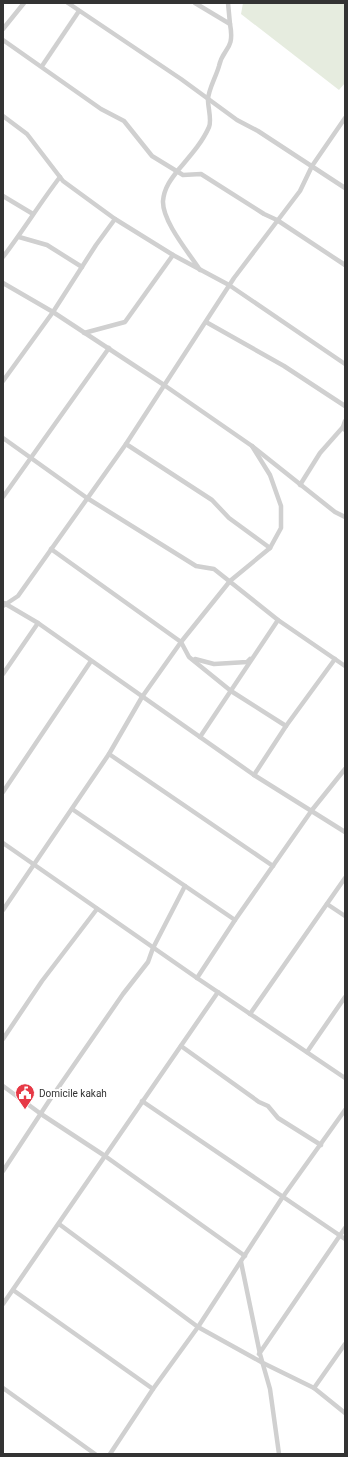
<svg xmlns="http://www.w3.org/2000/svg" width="348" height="1457" font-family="Roboto,sans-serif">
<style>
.green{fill:#e6ecdf}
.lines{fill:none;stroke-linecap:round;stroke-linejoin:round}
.minor{stroke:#d0d0d0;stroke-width:4.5}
.labels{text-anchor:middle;stroke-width:4;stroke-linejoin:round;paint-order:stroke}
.poi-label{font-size:10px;fill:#333;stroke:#fff;text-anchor:start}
</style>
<rect width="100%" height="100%" fill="#fff"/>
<!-- green -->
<polygon class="green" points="243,3 345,3 345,83 339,90 241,14"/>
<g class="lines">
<!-- minor -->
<g class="minor">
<polyline points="68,3 181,79 237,120 258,131 345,188"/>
<polyline points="195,3 230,24 228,3"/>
<polyline points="3,29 24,3"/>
<polyline points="3,40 101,109 124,121 152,156 183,175 201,174 264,214 277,220 345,265"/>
<polyline points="42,66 79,11"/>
<polyline points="3,116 27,134 63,181 115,219 173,255 229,285 345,364"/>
<polyline points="3,196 33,214"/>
<polyline points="19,237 47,245 82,267"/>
<path d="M3 257C23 231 40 203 60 177"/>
<path d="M200 270C189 253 162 221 163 201 164 188 171 179 179 169 190 156 202 143 209 127 212 120 208 108 208 100 208 90 216 77 219 66 223 47 235 51 230 24"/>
<polyline points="3,283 53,312 164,385 252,446 335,512 345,517"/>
<polyline points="206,322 284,366 345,406"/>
<polyline points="84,333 125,322 173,255"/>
<polyline points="3,381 53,312 96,245 115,219"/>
<polyline points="345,421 343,427 345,430"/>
<polyline points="3,438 87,498 196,566 214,569 278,620 345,666"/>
<polyline points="126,444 212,500 229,518 270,548"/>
<polyline points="300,485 320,453 343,427"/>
<polyline points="3,497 109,348"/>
<polyline points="51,549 181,642 189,657 231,691 286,726"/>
<polyline points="4,603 38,623 254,775 345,832"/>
<polyline points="3,606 18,596 126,444 234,278 300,191 312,166 345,118"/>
<polyline points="195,659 214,664 247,662 250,659"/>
<polyline points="3,674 38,623"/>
<polyline points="200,737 278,620"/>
<polyline points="109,754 273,866"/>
<polyline points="254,775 286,726 335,659"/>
<polyline points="3,792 91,661"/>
<polyline points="72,809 235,920"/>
<polyline points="3,843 197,978 345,1078"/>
<polyline points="327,904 345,916"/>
<polyline points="3,910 109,754 142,697 181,642 230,581 270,548 281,528 281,506 270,475 252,446"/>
<polyline points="197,978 235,920 312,810 345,769"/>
<polyline points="250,1014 345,878"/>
<polyline points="3,1039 42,981 97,909"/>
<polyline points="181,1046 259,1102 268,1106 278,1118 321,1145"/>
<polyline points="307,1052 345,997"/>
<polyline points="3,1086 41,1114 105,1156 245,1256"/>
<polyline points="142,1101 345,1239"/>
<polyline points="3,1171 49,1101 123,994 148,962 153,948 185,886"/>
<polyline points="59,1224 198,1327 263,1363 314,1388 345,1413"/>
<polyline points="241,1262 260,1354 270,1389 279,1454"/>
<polyline points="13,1290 153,1389"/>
<polyline points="3,1304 218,992"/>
<polyline points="259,1354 345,1228"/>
<polyline points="3,1388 95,1454"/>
<polyline points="314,1388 345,1344"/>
<polyline points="110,1454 153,1389 198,1327 282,1198 345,1110"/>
</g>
</g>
<!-- icons -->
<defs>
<symbol id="civic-pin" viewBox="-11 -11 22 30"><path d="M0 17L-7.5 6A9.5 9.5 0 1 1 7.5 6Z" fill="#e63946" stroke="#fff"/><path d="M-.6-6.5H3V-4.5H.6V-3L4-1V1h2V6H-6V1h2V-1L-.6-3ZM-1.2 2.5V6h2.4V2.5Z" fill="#fff"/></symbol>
</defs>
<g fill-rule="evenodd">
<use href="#civic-pin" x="14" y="1082" width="22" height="30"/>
</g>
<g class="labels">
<!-- poi labels -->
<g class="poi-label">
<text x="39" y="1097">Domicile kakah</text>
</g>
</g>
<!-- border -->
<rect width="348" height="1457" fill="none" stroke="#333333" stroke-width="8"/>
</svg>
